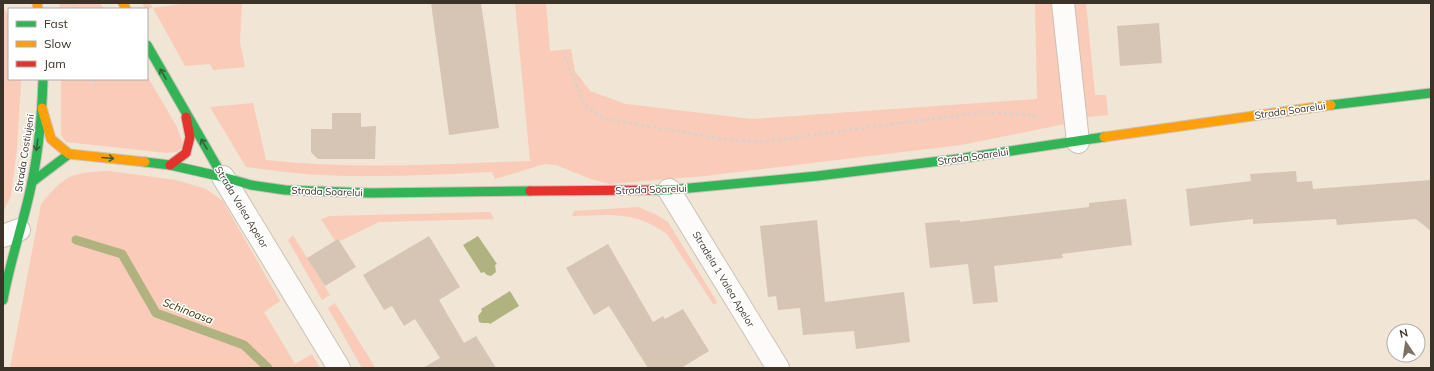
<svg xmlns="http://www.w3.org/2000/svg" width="1434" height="371" font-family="Mulish,sans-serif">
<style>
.green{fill:#f9cbb8}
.water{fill:#b0b37f}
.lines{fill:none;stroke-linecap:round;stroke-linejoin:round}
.stream{stroke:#b0b37f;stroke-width:9}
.building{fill:#d6c5b5}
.street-casing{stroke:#cbc1b5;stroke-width:24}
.fast-casing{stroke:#cbc1b5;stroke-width:11}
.slow-casing{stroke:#cbc1b5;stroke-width:11}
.jam-casing{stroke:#cbc1b5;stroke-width:11}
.path{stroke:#d6d2ce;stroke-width:2.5;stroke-dasharray:3 3;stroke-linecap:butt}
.street{stroke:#fdfbf9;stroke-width:22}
.fast{stroke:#30b455;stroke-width:9}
.slow{stroke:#ff9f0a;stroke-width:9}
.jam{stroke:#e5322d;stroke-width:9}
.oneway{stroke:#376038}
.labels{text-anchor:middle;stroke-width:3;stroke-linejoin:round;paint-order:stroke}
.street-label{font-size:10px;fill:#3b3328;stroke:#fff}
.water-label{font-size:11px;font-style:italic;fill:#333801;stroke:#fff}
</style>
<rect width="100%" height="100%" fill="#f1e5d5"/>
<!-- green -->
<g class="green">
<polygon points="59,3 100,3 104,9 60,9"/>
<polygon points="142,3 150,3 153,8 189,3 242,3 240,42 245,67 213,70 210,64 185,66 153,8 145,9"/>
<path d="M515 3H546L550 51 571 49 575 71 590 91 626 104 752 119 1037 99 1035 3H1057L1068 103 1065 124 961 145 705 176 609 184 591 179 556 165 545 164 495 179 492 172C426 175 359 179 294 173 278 171 262 169 246 167L210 107 253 103 266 160C353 170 442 164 530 161Z"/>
<polygon points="1072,3 1086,3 1095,95 1106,95 1108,115 1087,117 1074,36"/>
<polygon points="3,7 9,16 9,79 20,79 21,83 17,148 11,196 3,212"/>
<polygon points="147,76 177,127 184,147 176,152 167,153 66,142 61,135 61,79 147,79"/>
<path d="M109 171 176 180 206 189 223 201 280 301 264 312 295 364 312 354 320 368H10L41 204C66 174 71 173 109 171Z"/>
<path d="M638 207 657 215 668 222 717 302 714 305 667 234C634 210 610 215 572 216L574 211Z"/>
<polygon points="490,212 494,219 379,222 340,241 338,239 335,241 321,219 330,216"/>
<polygon points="293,235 330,295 322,300 288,240"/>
<polygon points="335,303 373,364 375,368 362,368 328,308"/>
</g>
<!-- water -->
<g class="water">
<polygon points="478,236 497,264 495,265 496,272 491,276 487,275 484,272 481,273 463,245"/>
<polygon points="510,291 519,306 490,324 489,323 482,323 479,322 478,316 482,311 481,309"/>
</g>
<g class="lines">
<!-- stream -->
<polyline class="stream" points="76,240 122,254 156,313 244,345 268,368"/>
</g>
<!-- building -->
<g class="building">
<polygon points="431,3 481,3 499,128 449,135"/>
<polygon points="1159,23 1162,63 1120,66 1117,26"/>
<polygon points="332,113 361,113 361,127 376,126 375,159 318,159 311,152 311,129 332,129"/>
<polygon points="1296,171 1297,182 1312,181 1313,189 1431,180 1431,231 1416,219 1337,225 1336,219 1253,224 1253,219 1190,226 1186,189 1251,181 1250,174"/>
<polygon points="1126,199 1132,245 1062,254 1063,258 994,266 998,302 973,304 968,264 930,268 925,223 960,220 960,222 1089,207 1089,203"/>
<polygon points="817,220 825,302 904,292 910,342 856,349 854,331 803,335 800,308 778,310 776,296 768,297 760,226"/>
<polygon points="429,236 460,287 439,300 464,343 476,336 496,368 423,368 440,358 415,319 404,326 392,306 384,310 363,275"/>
<polygon points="338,239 356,267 325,286 307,258"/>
<polygon points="608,244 653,322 663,316 665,319 683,309 709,351 681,368 648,368 609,306 594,315 566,268"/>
</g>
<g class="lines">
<defs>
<g id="street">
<polyline points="1063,3 1078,142"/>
<polyline points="223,177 339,368"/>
<polyline points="669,190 778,368"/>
<polyline points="3,236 19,230"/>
</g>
<g id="fast">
<polyline points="147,45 223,177"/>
<polyline points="1331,105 1431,93"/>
<polyline points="145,162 170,165 223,177 251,185 285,190 370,193 530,191"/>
<polyline points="32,182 69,154"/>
<polyline points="650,190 669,190 817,176 957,159 1104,137"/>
<path d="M3 300C10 260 24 222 32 182 39 148 42 113 43 79"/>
</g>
<g id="slow">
<polyline points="37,3 38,9"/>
<polyline points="123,3 126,9"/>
<polyline points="42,108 51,139 69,154 145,162"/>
<polyline points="1104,137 1331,105"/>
</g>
<g id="jam">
<polyline points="170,165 186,153 190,137 186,117"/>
<polyline points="530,191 650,190"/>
</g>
</defs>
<!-- street casing -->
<use href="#street" class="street-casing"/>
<!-- fast casing -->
<use href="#fast" class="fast-casing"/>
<!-- slow casing -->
<use href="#slow" class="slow-casing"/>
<!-- jam casing -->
<use href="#jam" class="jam-casing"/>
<!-- path -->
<g class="path">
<polyline points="73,3 75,9"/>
<polyline points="565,56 584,104 605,119 730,140 763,142 982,112 1032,115 1038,119"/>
<polyline points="94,79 96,89"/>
</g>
<!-- street -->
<use href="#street" class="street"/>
<!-- fast -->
<use href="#fast" class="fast"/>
<!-- slow -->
<use href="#slow" class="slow"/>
<!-- jam -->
<use href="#jam" class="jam"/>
</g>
<!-- one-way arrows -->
<defs><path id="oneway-shaft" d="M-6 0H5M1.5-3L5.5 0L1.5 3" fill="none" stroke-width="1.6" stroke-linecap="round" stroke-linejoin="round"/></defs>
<g class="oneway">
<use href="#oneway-shaft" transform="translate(163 74) rotate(-120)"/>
<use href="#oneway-shaft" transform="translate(204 144) rotate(-120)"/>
<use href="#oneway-shaft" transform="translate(37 145) rotate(98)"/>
<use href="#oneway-shaft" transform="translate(108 158) rotate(5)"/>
</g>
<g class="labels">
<!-- street labels -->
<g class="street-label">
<text transform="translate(1290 110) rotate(-8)" y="4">Strada Soarelui</text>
<text transform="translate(24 153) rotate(-81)" y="4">Strada Costiujeni</text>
<text transform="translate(973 156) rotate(-8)" y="4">Strada Soarelui</text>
<text transform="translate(651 189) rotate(-2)" y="4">Strada Soarelui</text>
<text transform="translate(327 191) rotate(2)" y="4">Strada Soarelui</text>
<text transform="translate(242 207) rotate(59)" y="4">Strada Valea Apelor</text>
<text transform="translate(724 279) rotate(59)" y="4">Stradela 1 Valea Apelor</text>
</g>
<!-- water labels -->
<g class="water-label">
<text transform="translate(188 311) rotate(21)" y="4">Schinoasa</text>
</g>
</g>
<!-- border -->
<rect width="1434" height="371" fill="none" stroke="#3b3328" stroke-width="8"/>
<!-- legend -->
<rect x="8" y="8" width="140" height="72" fill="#ffffff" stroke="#b1ada9"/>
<rect x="16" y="21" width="20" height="6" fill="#30b455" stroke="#b1ada9"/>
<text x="44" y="28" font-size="12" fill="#3b3328">Fast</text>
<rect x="16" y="41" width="20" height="6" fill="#ff9f0a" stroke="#b1ada9"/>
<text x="44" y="48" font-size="12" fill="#3b3328">Slow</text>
<rect x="16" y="61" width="20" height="6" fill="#e5322d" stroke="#b1ada9"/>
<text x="44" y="68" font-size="12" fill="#3b3328">Jam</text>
<!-- north arrow -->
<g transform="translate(1406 343) rotate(347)"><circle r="19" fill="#ffffff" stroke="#b1ada9"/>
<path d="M0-3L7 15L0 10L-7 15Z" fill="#7b7165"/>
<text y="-6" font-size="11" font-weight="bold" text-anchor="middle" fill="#3b3328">N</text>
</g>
</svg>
